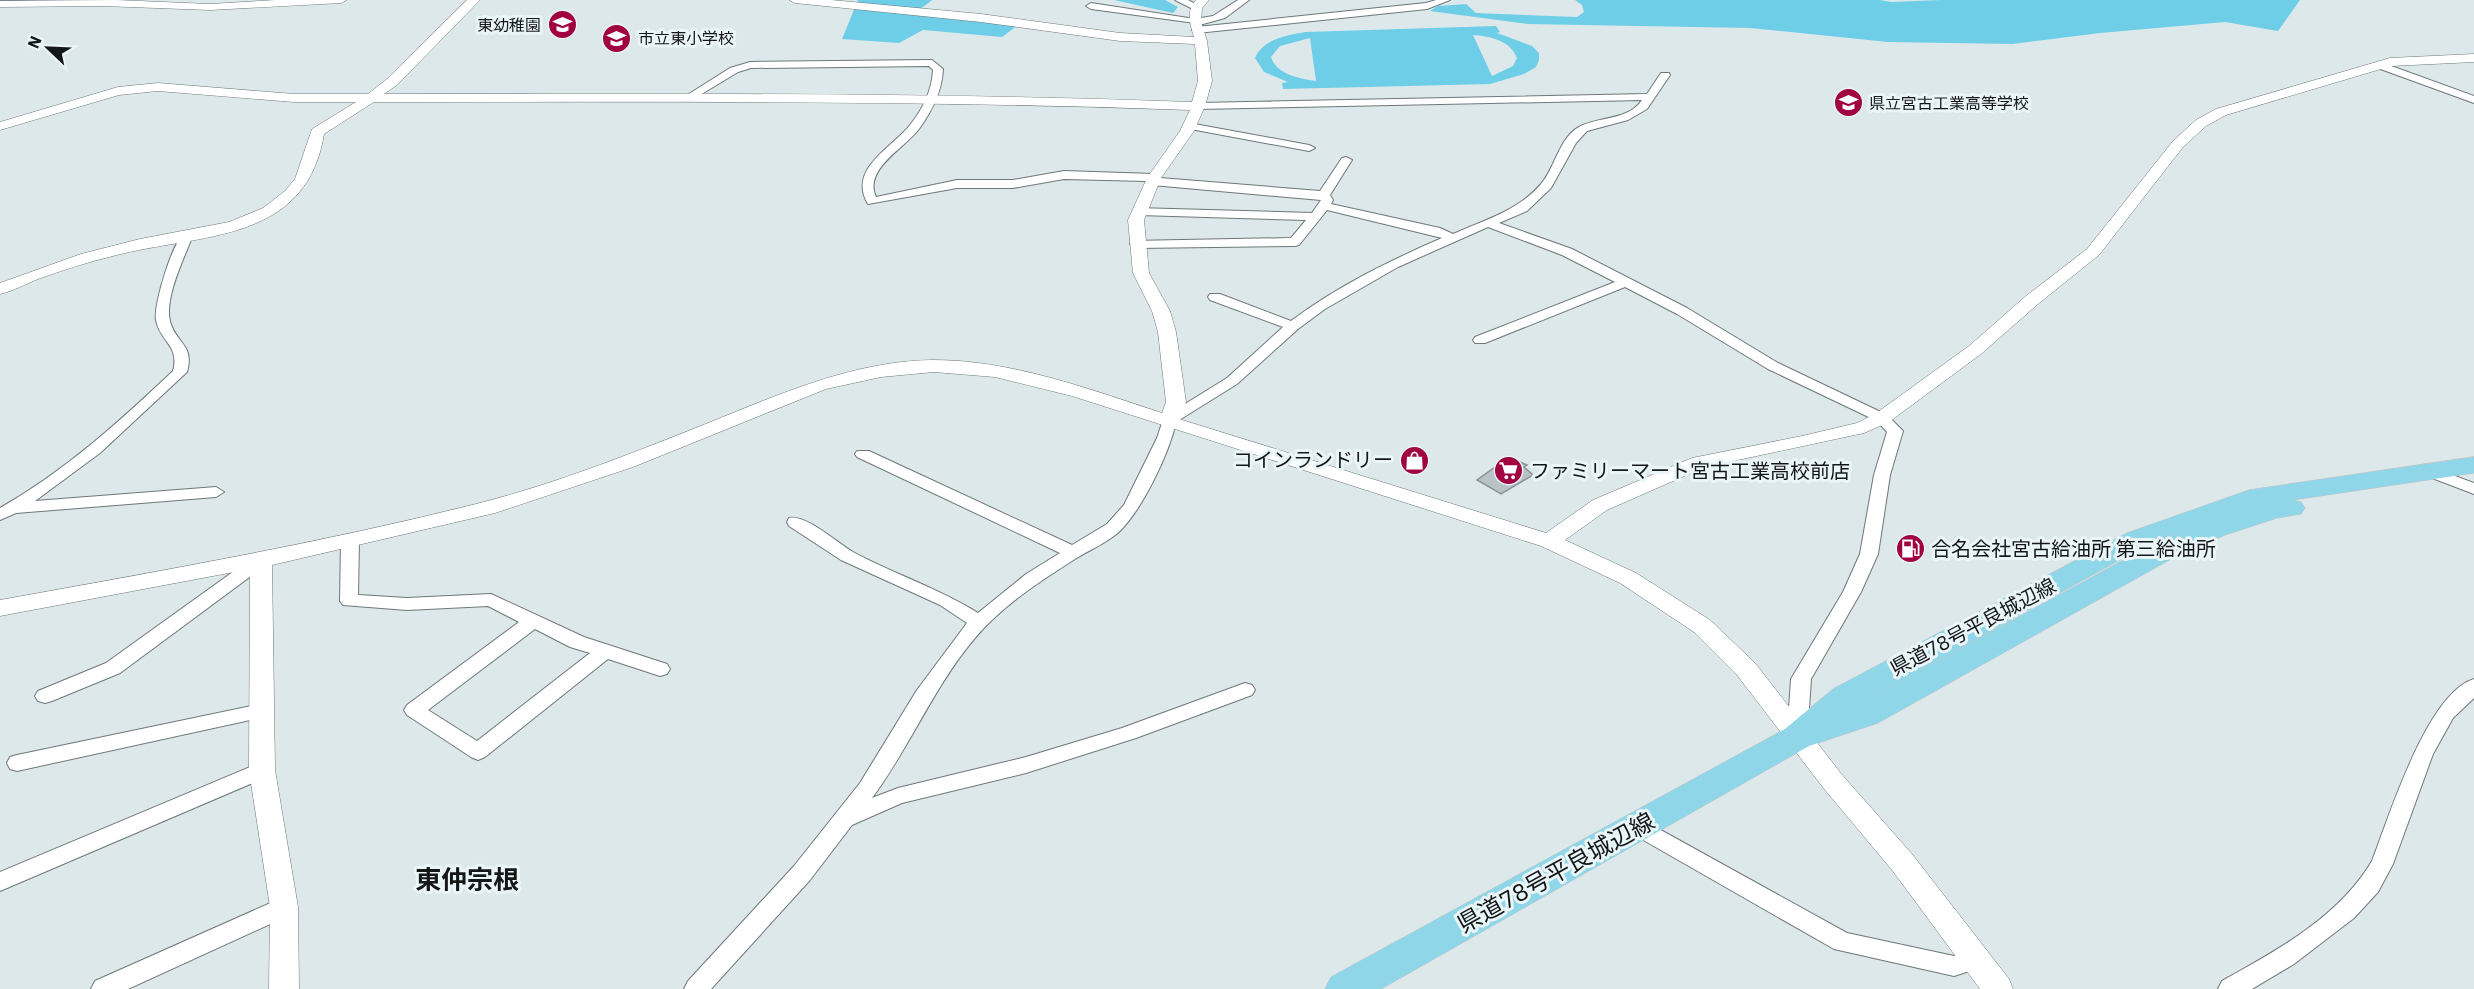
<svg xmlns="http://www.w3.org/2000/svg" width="2474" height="989" font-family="'IBM Plex Sans','Noto Sans JP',sans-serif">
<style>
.green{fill:#6ecde7;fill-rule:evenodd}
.building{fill:#b9c3c6;stroke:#899396;stroke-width:1.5}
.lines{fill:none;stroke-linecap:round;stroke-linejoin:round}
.minor-casing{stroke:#6e777a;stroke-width:2}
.tertiary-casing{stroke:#6e777a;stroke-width:1}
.primary-casing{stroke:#c2c3c3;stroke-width:1}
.minor{fill:#fff;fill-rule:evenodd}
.tertiary{fill:#fff;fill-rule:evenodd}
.primary{fill:#8fd6e9;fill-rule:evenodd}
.labels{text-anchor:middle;stroke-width:6;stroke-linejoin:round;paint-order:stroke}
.far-poi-label{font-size:16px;fill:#141718;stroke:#eaf5f8;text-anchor:start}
.poi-label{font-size:20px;fill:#141718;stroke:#eaf5f8;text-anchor:start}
.street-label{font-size:20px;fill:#141718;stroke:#eaf5f8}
.near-street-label{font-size:24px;fill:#141718;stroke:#eaf5f8}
.near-neighbourhood-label{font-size:26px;font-weight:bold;fill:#141718;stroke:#eaf5f8}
</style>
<rect width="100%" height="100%" fill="#dde8eb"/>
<!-- green -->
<g class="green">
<polygon points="858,0 932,0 914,14 1018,25 1002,37 923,30 899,43 842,39"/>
<polygon points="1114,0 1165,0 1178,7 1173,13"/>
<polygon points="1575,0 1880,0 1891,2 1942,0 2300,0 2278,31 2225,22 2100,33 2013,44 1888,42 1750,28 1528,24 1430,11 1438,6 1466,4 1476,13 1577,17 1584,12 1582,5"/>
<path d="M1496 26 1500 32 1497 33 1532 46 1539 53V60L1536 67 1524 74 1490 84 1283 89 1282 83 1288 82 1264 72 1255 58C1263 39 1287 35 1306 32ZM1473 35C1490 36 1511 41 1517 58L1513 66 1492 76ZM1310 38 1316 81C1300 79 1276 74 1271 57L1280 46Z"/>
</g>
<!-- building -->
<polygon class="building" points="1509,457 1527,465 1524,467 1533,475 1501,494 1477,480"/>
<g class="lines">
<defs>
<g id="minor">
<polygon points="1175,0 1188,0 1201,7 1193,9"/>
<polygon points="1238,0 1249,0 1225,18 1203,24 1091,9 1086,6 1091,3 1195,19 1213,16"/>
<polygon points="1436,0 1450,0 1427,9 1197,33 1192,30 1197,27 1426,3"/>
<path d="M932 60 943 69C942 92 932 111 919 129 905 148 863 169 876 197L957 180H1013L1064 171 1154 174 1160 178 1320 191 1342 158 1346 157 1352 160 1330 195 1333 200 1331 204 1440 228 1453 234C1484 220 1518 211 1541 184 1555 168 1559 138 1579 127 1599 116 1628 121 1642 100L1198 109 1193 106 1198 103 1647 94 1661 73H1669L1670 75 1647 109 1628 120 1587 131 1576 143 1551 188 1527 211 1499 223 1572 249 1687 308 1778 363 1887 415 1903 431 1890 475 1878 554 1861 592 1811 679 1807 738 1804 743 1797 746 1790 743 1787 738 1791 679 1843 592 1860 554 1874 475 1887 432 1877 421 1768 369 1677 314 1625 287 1485 343H1475L1473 340 1475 337 1615 282 1562 255 1488 227 1398 267 1325 309 1298 329 1237 384 1176 422C1169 454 1143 507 1121 530 1109 542 1089 550 1075 559 1039 582 1003 605 975 638 934 686 910 747 872 798L898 788 1026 757 1122 728 1245 683 1252 685 1255 690 1252 695 1136 738 1026 773 902 803 852 825 810 880 711 989H684L688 981 794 866 860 783 917 690 967 623 940 605 841 560 789 526 787 522 789 518C806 514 837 543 853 552 894 574 938 588 978 613L1026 574 1060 553 857 457 855 454 857 451H869L1072 545 1107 524 1124 505 1157 438 1164 417 1227 378 1283 327 1210 300 1208 297 1210 294H1220L1291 321C1338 286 1389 261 1442 238L1327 210 1299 245 1295 246 1136 248 1130 244 1131 241 1291 238 1306 220 1139 215 1133 211 1135 208 1312 213 1321 200 1152 185 1146 181 1064 179 1013 188H957L868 204C847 169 892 148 910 125 923 109 932 90 933 70L929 66 751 68 738 72 690 101 681 99 730 68 750 62Z"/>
<polygon points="2375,63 2383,63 2474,96 2474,103 2375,67"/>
<polygon points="1189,123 1309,145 1315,148 1309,151 1185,128 1184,126"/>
<path d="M187 231 193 235C185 256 164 298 170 321 175 343 195 344 187 372L100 453 35 501 216 487 224 492 216 497 16 513 0 520V508C65 471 119 422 173 371 180 345 160 342 156 320 153 306 174 235 187 231Z"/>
<polygon points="2425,465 2474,483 2474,494 2419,473 2417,470"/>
<path d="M350 534 356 536 359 540 358 595 407 598 491 594 584 637 667 664 670 669 667 674 660 676 608 659 485 757 478 760 471 757 407 715 404 710 407 705 519 622 488 606 407 610 343 605 340 601 341 540 344 536ZM535 629 570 647 590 653 477 741 428 710Z"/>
<polygon points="261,554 267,556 270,560 267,564 120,673 52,701 45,703 38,701 35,696 38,691 106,663 255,556"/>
<path d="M2474 679V698L2453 718 2433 754 2393 864 2378 892 2354 918 2294 964 2252 989H2218L2222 981C2276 951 2339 917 2372 861 2389 817 2427 693 2474 679Z"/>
<polygon points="261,704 268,706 271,711 268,716 17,771 10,769 7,763 10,757 17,755"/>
<polygon points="262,762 269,764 272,770 269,776 0,891 0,872"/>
<polygon points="1639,818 1847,933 1954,956 1977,949 1985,952 1989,959 1985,966 1954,976 1834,949 1631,833 1628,827 1631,821"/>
<polygon points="284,897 292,900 295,907 292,914 128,989 91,989 95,981"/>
</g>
<g id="tertiary">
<polygon points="116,0 210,4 276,0 347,0 341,3 210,10 103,6 0,7 0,1"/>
<path d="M467 0H480L397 85 384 94C654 94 923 92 1192 102L1198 81 1195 44 1120 41 981 22 795 3 789 0H831L981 14 1120 33 1194 37C1190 24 1186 11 1196 0H1209L1202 8 1201 22 1207 41 1212 81 1205 106 1194 131 1161 178 1144 220 1149 273 1170 311 1176 332 1186 402 1179 419 1546 533 1593 500 1692 458 1802 436 1857 423 1875 414 1969 346 2026 296 2087 249 2173 141 2196 120 2216 109 2390 58 2474 54V62L2391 66 2226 115 2206 126 2183 147 2099 255 2038 304 1981 354 1889 422 1864 433 1705 467 1607 510 1565 540 1636 573 1710 620 1755 663 1843 776 1912 854 2009 979 2013 989H1980L1892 870 1825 790 1737 675 1694 632 1620 583 1541 546 1072 396 995 377 934 372 881 377 826 389 633 467 495 513 272 565 275 770 298 907 299 989H269L270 907 249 770 250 569 0 616V600C160 571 322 543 480 503 558 483 633 453 708 423 780 394 854 361 933 360 1011 360 1089 389 1162 413L1166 402 1158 332 1152 311 1133 273 1128 220 1147 178 1180 131 1190 110C918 100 646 102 374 102L324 134C306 245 198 233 113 256 88 262 63 270 38 279 26 284 13 291 0 294V283L81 254 140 239 229 222 263 208 285 191 295 179 312 129 356 102H294L158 91 119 95 0 130V122L118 87 158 83 294 94H368L387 79Z"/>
</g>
<path id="primary" d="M2474 457V473L2293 500 2301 502 2305 508 2301 514 2277 518 2225 535 2171 559 1878 723 1809 746 1381 989H1325L1331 977 1785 729 1833 689 2127 533 2249 490ZM2184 531 2151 545 1853 707 2147 545Z"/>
</defs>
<!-- minor casing -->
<use href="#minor" class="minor-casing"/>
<!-- tertiary casing -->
<use href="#tertiary" class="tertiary-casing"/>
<!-- primary casing -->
<use href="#primary" class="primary-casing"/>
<!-- minor -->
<use href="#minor" class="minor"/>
<!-- tertiary -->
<use href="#tertiary" class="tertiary"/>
<!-- primary -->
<use href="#primary" class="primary"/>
</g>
<!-- icons -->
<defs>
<symbol id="school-disc" viewBox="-11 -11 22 22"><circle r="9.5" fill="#a00242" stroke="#eaf5f8"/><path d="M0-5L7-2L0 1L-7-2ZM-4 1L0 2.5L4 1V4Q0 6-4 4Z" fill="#fff"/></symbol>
<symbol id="shop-disc" viewBox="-11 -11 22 22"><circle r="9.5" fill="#a00242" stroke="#eaf5f8"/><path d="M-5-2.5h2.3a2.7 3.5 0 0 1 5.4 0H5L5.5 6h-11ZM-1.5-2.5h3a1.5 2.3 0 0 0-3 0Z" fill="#fff"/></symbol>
<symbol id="supermarket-disc" viewBox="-11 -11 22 22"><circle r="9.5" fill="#a00242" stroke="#eaf5f8"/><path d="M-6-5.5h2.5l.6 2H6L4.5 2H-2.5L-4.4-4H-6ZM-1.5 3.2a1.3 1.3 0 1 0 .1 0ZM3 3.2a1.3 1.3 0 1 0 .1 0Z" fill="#fff"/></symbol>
<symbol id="fuel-disc" viewBox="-11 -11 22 22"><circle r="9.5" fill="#a00242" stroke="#eaf5f8"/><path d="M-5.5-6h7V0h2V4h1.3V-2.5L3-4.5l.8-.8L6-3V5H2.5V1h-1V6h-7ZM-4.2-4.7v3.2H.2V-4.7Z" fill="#fff"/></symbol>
</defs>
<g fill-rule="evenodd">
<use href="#school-disc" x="546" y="8" width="33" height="33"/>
<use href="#school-disc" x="600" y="22" width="33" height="33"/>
<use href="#school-disc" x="1832" y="86" width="33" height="33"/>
<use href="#shop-disc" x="1398" y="444" width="33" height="33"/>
<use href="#supermarket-disc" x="1492" y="454" width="33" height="33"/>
<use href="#fuel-disc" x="1894" y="532" width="33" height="33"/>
</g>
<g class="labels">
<!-- far-poi labels -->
<g class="far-poi-label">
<text x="541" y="31" text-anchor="end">東幼稚園</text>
<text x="638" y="44">市立東小学校</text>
<text x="1869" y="109">県立宮古工業高等学校</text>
</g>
<!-- poi labels -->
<g class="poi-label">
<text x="1393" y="467" text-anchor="end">コインランドリー</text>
<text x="1530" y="478">ファミリーマート宮古工業高校前店</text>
<text x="1931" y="556">合名会社宮古給油所 第三給油所</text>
</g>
<!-- street labels -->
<g class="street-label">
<text transform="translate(1973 627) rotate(-28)" y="7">県道78号平良城辺線</text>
</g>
<!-- near-street labels -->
<g class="near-street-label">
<text transform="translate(1556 873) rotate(-29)" y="8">県道78号平良城辺線</text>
</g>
<!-- near-neighbourhood labels -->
<g class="near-neighbourhood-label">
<text x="467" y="889">東仲宗根</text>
</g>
</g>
<!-- north arrow -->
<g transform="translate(48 48) rotate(293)" stroke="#eaf5f8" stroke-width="4.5" paint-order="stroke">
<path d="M0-4.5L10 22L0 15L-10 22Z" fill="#141718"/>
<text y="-9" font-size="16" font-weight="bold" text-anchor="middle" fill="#141718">N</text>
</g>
</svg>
